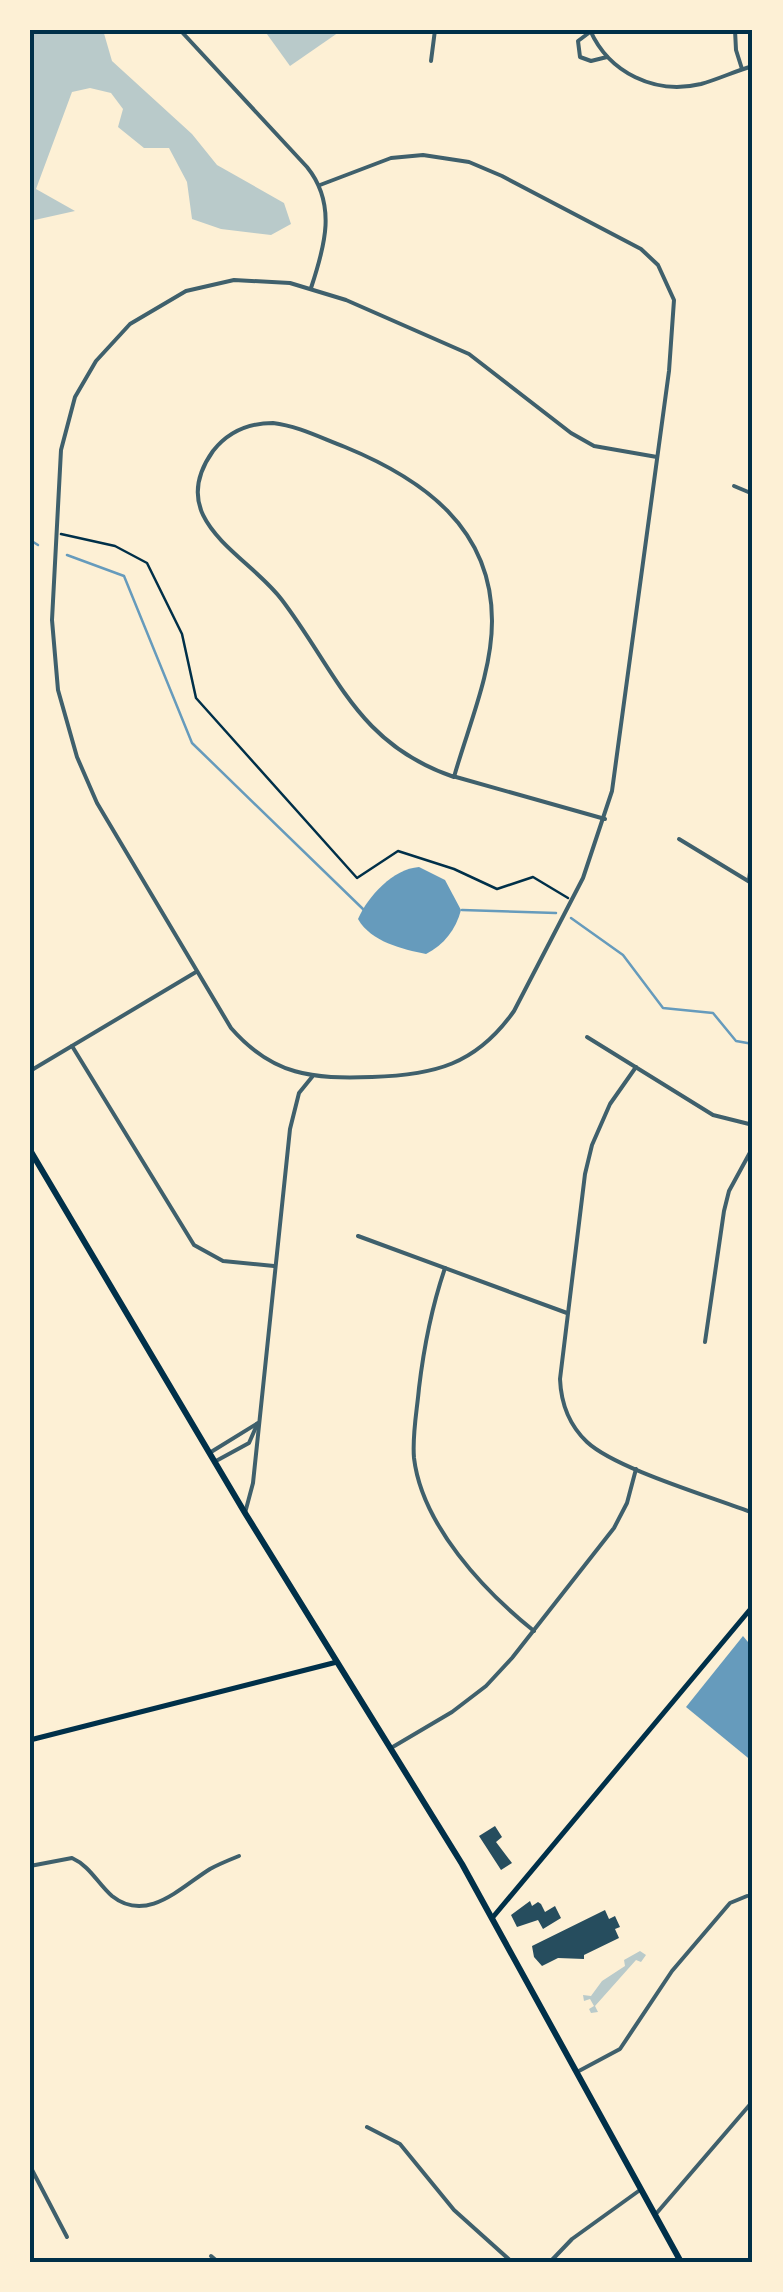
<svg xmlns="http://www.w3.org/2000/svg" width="783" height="2292" font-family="'IBM Plex Sans',sans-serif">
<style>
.green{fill:#b9caca}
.water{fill:#669bbc}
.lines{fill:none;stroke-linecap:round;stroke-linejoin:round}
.stream{stroke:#669bbc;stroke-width:2.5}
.building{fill:#264d5e}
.path{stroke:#003049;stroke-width:2.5}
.minor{stroke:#3f606c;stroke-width:4}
.secondary{stroke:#003049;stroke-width:5}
.primary{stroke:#003049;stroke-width:6}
.neatline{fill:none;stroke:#003049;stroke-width:4}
</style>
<rect width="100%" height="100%" fill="#fdf0d5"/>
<!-- green -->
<g class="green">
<polygon points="30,30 103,30 112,61 192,134 217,165 284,203 291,224 271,235 221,229 192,219 187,182 169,148 144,148 118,127 123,109 111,93 90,88 72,92 36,189 75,211 30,221"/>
<polygon points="264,30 342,30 290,66"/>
<polygon points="640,1951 646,1955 641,1962 636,1960 595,2006 598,2012 591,2013 589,2009 594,2006 590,1999 584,2001 583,1995 591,1996 602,1981 625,1966 624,1960"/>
</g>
<!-- water -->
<g class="water">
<path d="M419 867 445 880 461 910C456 929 444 945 426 954 402 949 371 942 358 919 368 896 393 869 419 867Z"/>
<polygon points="743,1636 753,1648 753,1762 686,1707"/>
</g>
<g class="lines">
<!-- stream -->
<g class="stream">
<polyline points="30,540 38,545"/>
<polyline points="67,555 124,576 192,743 364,910"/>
<polyline points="462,910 556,913"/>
<polyline points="571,918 623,955 663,1008 713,1013 736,1041 753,1044"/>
</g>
</g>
<!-- building -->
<g class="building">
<polygon points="495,1826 502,1837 496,1842 512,1863 501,1870 479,1836"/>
<polygon points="530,1901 532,1906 538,1902 541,1904 545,1912 555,1906 561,1918 543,1929 538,1920 517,1927 511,1915"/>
<polygon points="605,1910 609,1919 615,1916 620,1927 615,1929 619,1938 584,1955 584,1959 558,1958 542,1966 534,1957 532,1946"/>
</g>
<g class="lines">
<!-- path -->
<polyline class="path" points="61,534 115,546 147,563 182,634 196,698 357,878 398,851 454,869 497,889 533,877 568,898"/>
<!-- minor -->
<g class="minor">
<path d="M180 30 307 167C337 204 325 246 311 288"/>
<path d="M590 30C609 73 655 95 701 84 719 79 735 71 753 66"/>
<polyline points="735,30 736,50 742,69"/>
<polyline points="590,32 578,41 580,57 591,61 607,57"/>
<polyline points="431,61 435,30"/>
<path d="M320 185 391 158 423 155 469 162 502 176 641 249 658 265 674 300 669 371 612 791 583 878 514 1011C476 1065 434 1075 372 1077 313 1079 273 1076 231 1028L97 803 77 757 58 690 52 620 61 450 75 397 96 361 130 324 186 291 234 280 290 283 346 300 469 354 571 433 594 446 657 457"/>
<path d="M273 423C298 426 321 438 345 447 423 479 492 528 492 621 492 673 468 727 454 777 357 744 338 674 282 600 248 554 163 521 213 451 228 432 249 423 273 423Z"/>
<polyline points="734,486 753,494"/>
<polyline points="456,777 605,819"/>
<polyline points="679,839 753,884"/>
<polyline points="749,880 753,850"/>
<polyline points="587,1037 713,1115 753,1125"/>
<polyline points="72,1046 194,1245 223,1261 274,1266"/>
<path d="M636 1067 610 1104 592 1145 585 1174 560 1379C561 1403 569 1425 587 1442 616 1469 712 1497 753 1513"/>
<polyline points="30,1071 196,972"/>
<polyline points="358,1236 567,1313"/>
<path d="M445 1268C431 1309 424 1346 419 1388 417 1411 412 1435 414 1458 422 1525 484 1591 534 1631"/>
<polyline points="705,1342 724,1211 729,1191 753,1147"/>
<polyline points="211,1452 258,1423"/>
<polyline points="216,1461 249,1443 256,1427"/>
<polyline points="245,1513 253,1483 290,1129 299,1093 312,1077"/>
<polyline points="391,1748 452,1712 486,1686 512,1658 614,1528 627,1503 636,1469"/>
<path d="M30 1866 72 1858C90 1866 98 1884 112 1896 147 1924 181 1887 210 1869 219 1864 229 1860 239 1856"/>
<polyline points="577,2072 620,2049 672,1971 730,1903 747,1896"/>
<polyline points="367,2127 400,2144 454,2210 512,2262"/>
<polyline points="30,2166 67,2237"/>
<polyline points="655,2215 753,2101"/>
<polyline points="211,2256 218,2262"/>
<polyline points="550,2262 572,2239 640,2190"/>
</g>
<!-- secondary -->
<g class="secondary">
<polyline points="30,1740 337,1662"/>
<polyline points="493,1917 753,1606"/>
</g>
<!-- primary -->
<polyline class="primary" points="30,1150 245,1513 462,1864 681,2262"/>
</g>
<!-- border -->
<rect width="783" height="2292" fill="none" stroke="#fdf0d5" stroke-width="65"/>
<rect x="32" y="32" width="718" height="2228" class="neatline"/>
</svg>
